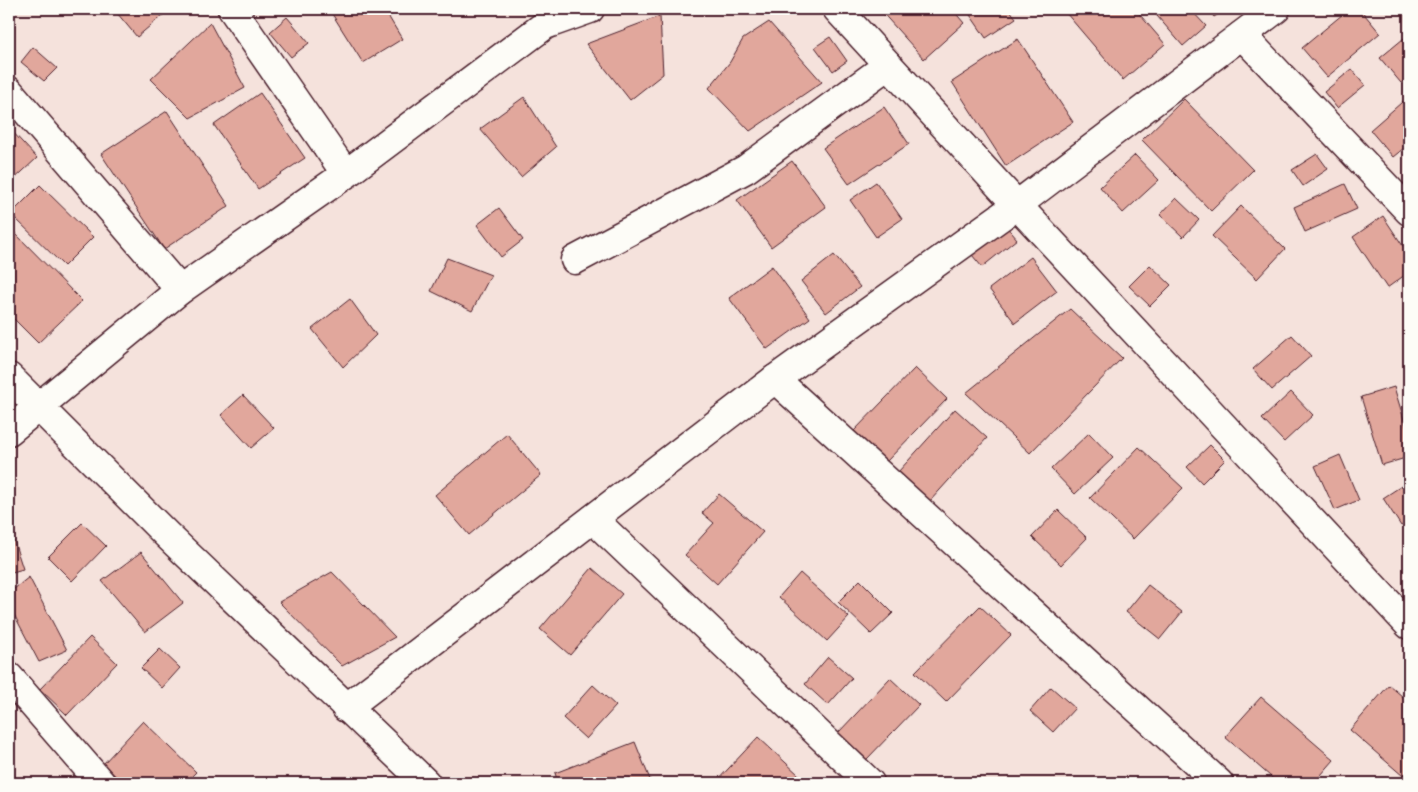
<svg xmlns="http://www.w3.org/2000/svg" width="1418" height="792" font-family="Dekko,sans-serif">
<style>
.building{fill:#e1a79c;stroke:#4a1f2b}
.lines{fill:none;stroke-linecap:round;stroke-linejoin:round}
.minor-casing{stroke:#4a1f2b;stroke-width:31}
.minor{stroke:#fdfcf7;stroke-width:28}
</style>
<rect width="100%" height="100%" fill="#f5e2dc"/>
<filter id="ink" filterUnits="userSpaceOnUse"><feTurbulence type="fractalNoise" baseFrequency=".02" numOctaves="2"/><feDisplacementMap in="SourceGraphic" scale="10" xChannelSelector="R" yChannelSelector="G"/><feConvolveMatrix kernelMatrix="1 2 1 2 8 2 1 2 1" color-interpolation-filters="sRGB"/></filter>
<g filter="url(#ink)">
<!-- building -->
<g class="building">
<polygon points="122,9 170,9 137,37 117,13"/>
<polygon points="329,9 384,9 402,39 363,63"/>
<polygon points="879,9 952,9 964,23 924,59"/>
<polygon points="966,9 1009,9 1016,18 986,38"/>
<polygon points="1071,9 1135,9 1165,44 1123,80 1066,13"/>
<polygon points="1151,9 1190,9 1206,26 1183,46"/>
<polygon points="1208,9 1226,9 1214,17"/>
<polygon points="1349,9 1360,9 1380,33 1327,77 1302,48"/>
<polygon points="660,16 663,74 630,100 586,44"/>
<polygon points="287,17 309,43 291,57 270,32"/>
<polygon points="769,22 822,82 750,131 709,88 730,62 743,39"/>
<polygon points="210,23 245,88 190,118 151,79"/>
<polygon points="1409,34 1409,76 1401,83 1380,58"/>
<polygon points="830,37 847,61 833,71 815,47"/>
<polygon points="1018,39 1073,122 1006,166 952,82"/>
<polygon points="33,47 57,68 44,81 21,62"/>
<polygon points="1352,69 1365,85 1337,108 1324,92"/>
<polygon points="260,93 305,158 258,189 214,125"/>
<polygon points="1409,96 1409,144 1393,157 1370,130"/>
<polygon points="524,97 556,147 521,177 480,129"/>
<polygon points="1184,99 1253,170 1211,211 1142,140"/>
<polygon points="884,107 909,144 849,184 823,148"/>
<polygon points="167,111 229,206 164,249 101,154"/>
<polygon points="9,128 37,158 9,184"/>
<polygon points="1317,154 1328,169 1303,186 1292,170"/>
<polygon points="1135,155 1159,180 1123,213 1100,187"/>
<polygon points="792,161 826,207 771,247 737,200"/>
<polygon points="876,182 902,219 876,237 850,200"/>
<polygon points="1345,184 1357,209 1305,232 1294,207"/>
<polygon points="40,185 93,237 64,266 11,214"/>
<polygon points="1176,198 1199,220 1183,237 1160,215"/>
<polygon points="1241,206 1285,249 1257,279 1212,236"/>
<polygon points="499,208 523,240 501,257 477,225"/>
<polygon points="1383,216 1409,255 1409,272 1387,288 1353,237"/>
<polygon points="1006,226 1017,239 982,267 972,255"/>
<polygon points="9,227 82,301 38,343 9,314"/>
<polygon points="834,255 860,287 826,313 801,281"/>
<polygon points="1031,257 1057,291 1015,323 989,289"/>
<polygon points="447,258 491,275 472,311 431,291"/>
<polygon points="1150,265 1171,285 1150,306 1129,286"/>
<polygon points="772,266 810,318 767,349 729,298"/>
<polygon points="350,299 376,335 343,367 312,329"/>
<polygon points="1070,309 1122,358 1030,453 966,393"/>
<polygon points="1292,335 1311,356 1272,390 1253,369"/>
<polygon points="915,368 947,399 885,463 853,432"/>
<polygon points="1394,387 1409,436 1409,457 1382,465 1361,397"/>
<polygon points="1291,392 1313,415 1284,442 1262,419"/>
<polygon points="243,395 274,428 251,448 221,415"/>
<polygon points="955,409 987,438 930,501 898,472"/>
<polygon points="1089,433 1113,458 1075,494 1051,469"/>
<polygon points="507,434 541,475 469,535 435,495"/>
<polygon points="1210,445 1225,460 1202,483 1187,467"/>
<polygon points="1139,447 1183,488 1133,539 1090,498"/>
<polygon points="1340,455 1359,500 1335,510 1315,466"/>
<polygon points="1406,483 1409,488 1409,521 1401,526 1383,498"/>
<polygon points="719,494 763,532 717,584 685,555 714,523 702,513"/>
<polygon points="1058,510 1087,538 1061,565 1032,537"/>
<polygon points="82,523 106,546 72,581 48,557"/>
<polygon points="9,526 23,569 9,573"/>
<polygon points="141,552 183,603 145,632 102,581"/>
<polygon points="592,568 622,594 570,655 540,629"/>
<polygon points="332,572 395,637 342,666 279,602"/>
<polygon points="800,573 849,617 827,641 779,597"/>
<polygon points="29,577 67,650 39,662 9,605 9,593"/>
<polygon points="860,580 893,613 871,634 838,602"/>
<polygon points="1148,585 1182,612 1160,639 1126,612"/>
<polygon points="980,606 1011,635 946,702 915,672"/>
<polygon points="90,637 117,663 67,715 40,689"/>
<polygon points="160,649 180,668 162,688 141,668"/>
<polygon points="828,657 852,678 828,705 805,684"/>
<polygon points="890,678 919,705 866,760 838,733"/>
<polygon points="593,685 616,706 586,739 563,718"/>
<polygon points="1389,685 1409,702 1409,769 1403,776 1350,730"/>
<polygon points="1051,687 1075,708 1053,732 1030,711"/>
<polygon points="1261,697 1334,760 1314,783 1278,783 1225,737"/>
<polygon points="143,721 196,772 185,783 123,783 103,764"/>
<polygon points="758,737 799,775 791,783 715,783"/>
<polygon points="635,742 651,782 558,783 555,773"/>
<polygon points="74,775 80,783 65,783"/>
</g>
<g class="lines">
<defs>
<g id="minor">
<polyline points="232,9 346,174"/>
<polyline points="837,9 1017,205 1409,625"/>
<polyline points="1242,35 1409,211"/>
<polyline points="9,91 180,290"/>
<polyline points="575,260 746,169 888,65"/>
<polyline points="9,377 167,535 426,783"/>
<polyline points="775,379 1219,783"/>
<polyline points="9,431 180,290 346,174 545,25 590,9"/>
<polyline points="593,519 870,783"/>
<polyline points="9,677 101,783"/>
<polyline points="346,708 775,379 1017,205 1276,9"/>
</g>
</defs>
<!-- minor casing -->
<use href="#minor" class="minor-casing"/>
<!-- minor -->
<use href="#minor" class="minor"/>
</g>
</g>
<!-- margin -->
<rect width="1418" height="792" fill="none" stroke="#fdfcf7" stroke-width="30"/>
<rect x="15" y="15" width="1388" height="762" fill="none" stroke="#4a1f2b" stroke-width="2" filter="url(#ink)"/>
</svg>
